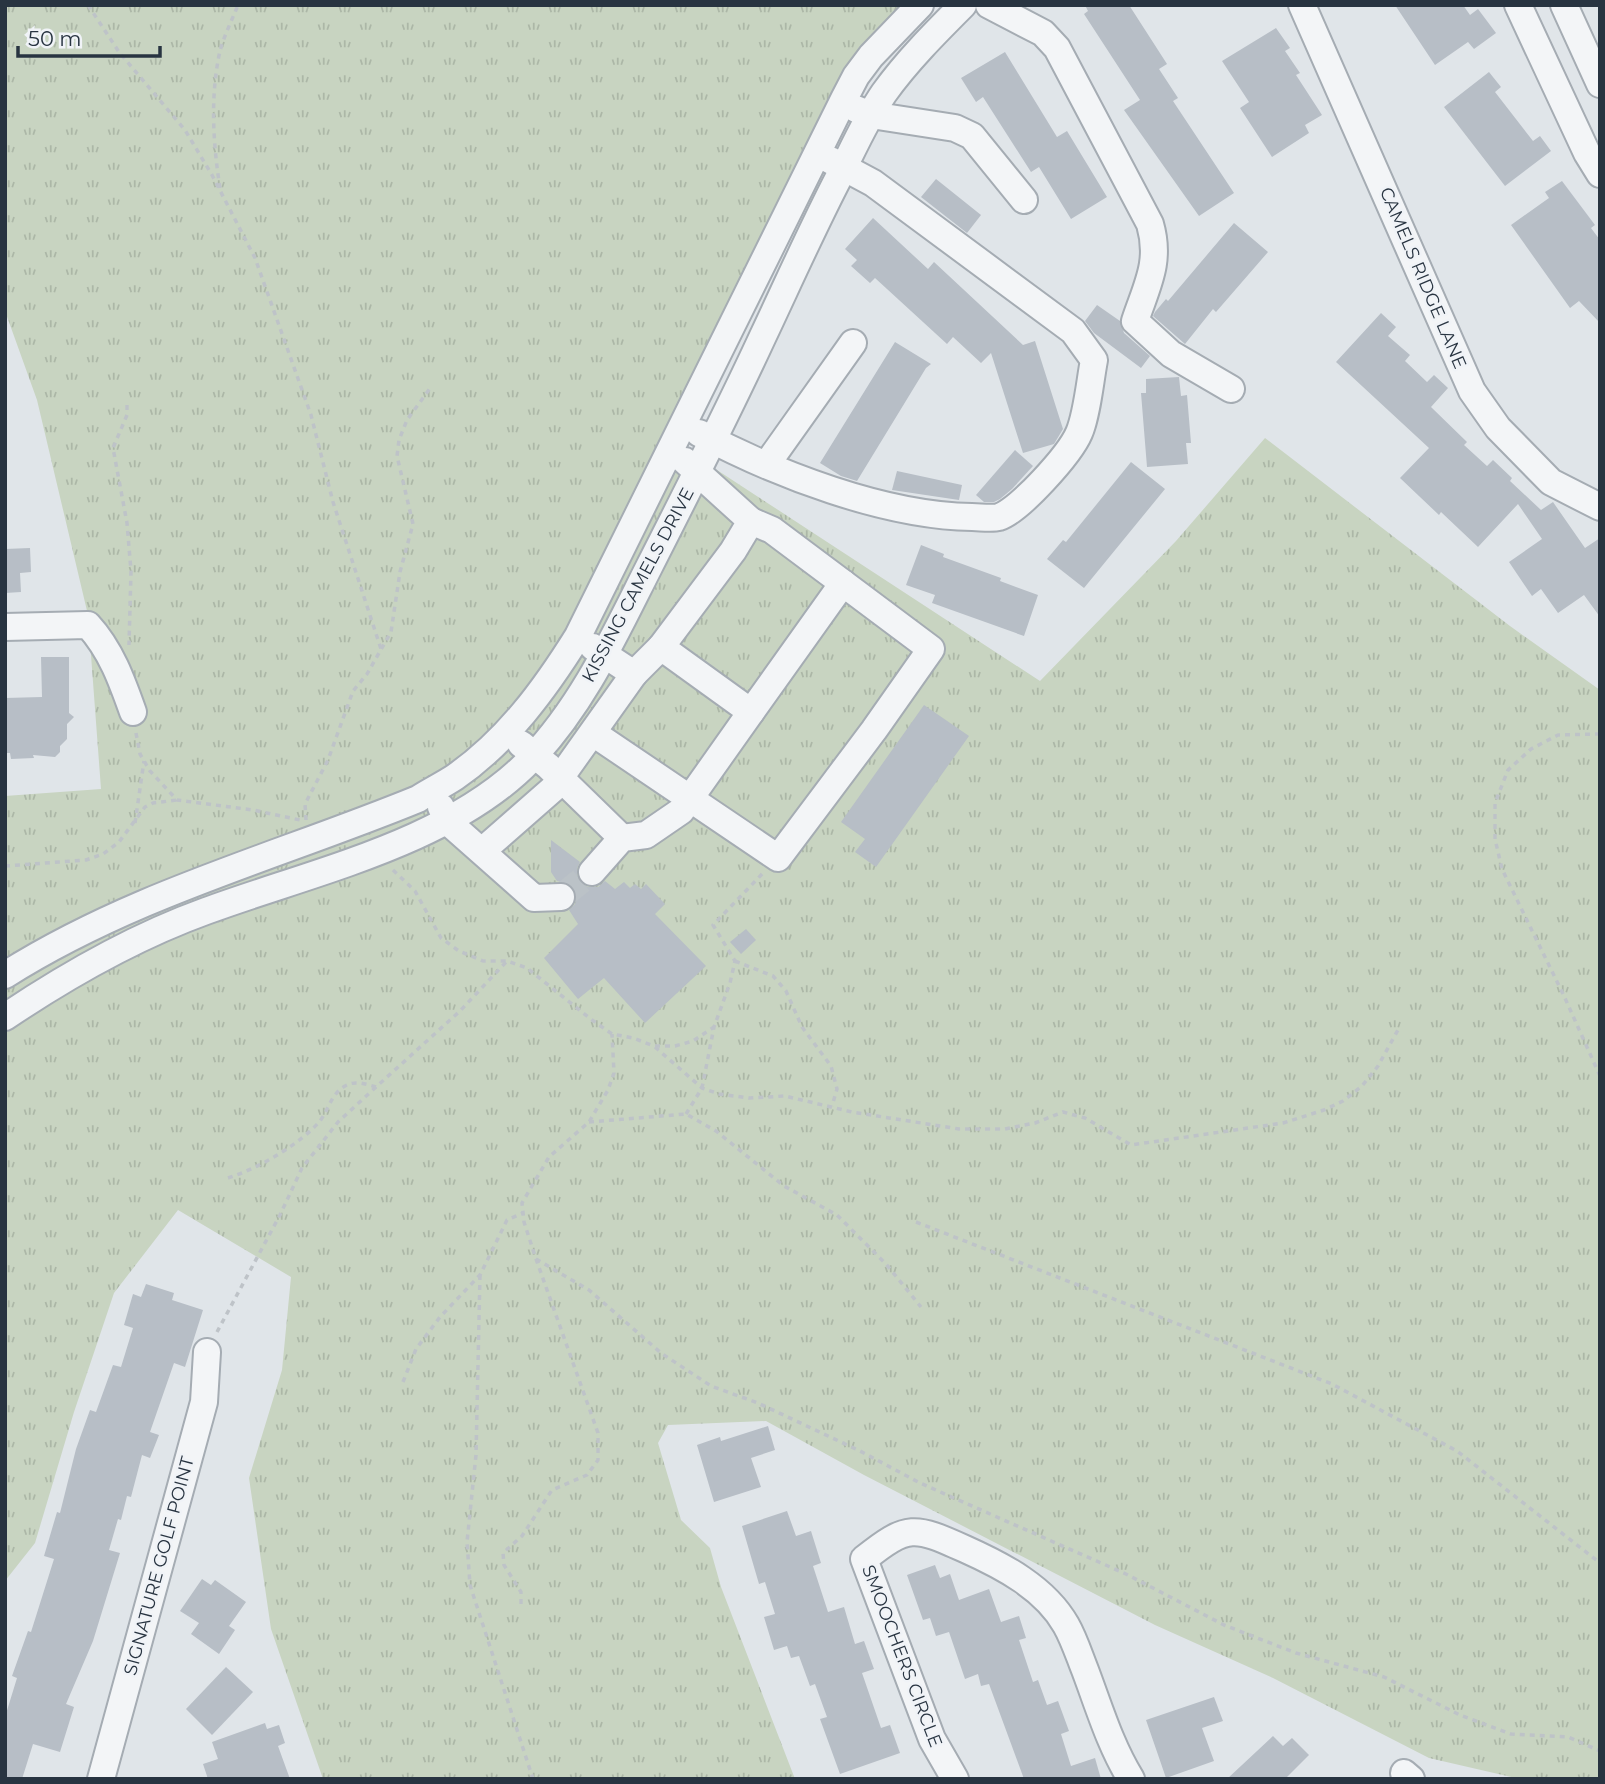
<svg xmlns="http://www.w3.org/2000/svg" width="1605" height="1784" font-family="Montserrat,sans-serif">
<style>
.grass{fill:url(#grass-tufts)}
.building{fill:#b7bec6}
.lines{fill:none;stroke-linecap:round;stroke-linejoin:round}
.minor-tunnel{stroke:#bbc2c7;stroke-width:26;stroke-dasharray:26 13;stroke-linecap:butt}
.minor-casing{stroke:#a5acb3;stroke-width:30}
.path{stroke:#bec3c8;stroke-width:3.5;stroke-dasharray:5 5;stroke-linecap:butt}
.minor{stroke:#f3f5f7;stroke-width:26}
.labels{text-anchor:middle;stroke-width:5;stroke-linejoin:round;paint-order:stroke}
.street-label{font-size:18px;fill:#283441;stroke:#f0f3f7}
</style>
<defs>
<pattern id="grass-tufts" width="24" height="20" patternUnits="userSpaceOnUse" patternTransform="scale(1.75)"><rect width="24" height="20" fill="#c8d4c1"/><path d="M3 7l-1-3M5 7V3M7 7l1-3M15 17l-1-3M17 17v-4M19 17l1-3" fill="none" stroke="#acb7a7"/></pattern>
</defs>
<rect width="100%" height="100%" fill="#e0e5e9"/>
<!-- grass -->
<polygon class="grass" points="5,5 911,5 668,438 1040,681 1176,541 1265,438 1510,626 1600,690 1600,1779 1520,1779 1429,1758 1273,1678 1155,1625 864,1475 766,1421 668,1425 658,1443 681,1520 710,1548 721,1587 795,1779 323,1779 271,1629 249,1478 282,1370 291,1277 178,1210 114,1293 74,1412 35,1543 5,1581 5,796 101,789 88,615 37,400 5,311"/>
<!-- building -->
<g class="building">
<polygon points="1085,5 1129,5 1167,64 1159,69 1178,98 1173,101 1234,193 1199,216 1124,110 1140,100 1084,14 1088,11"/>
<polygon points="1395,5 1463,5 1470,15 1478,9 1496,33 1474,49 1468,42 1435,65"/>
<polygon points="1276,28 1290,48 1285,51 1300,73 1296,75 1322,115 1305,125 1309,133 1272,157 1240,108 1249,102 1222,61"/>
<polygon points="1005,52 1057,137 1067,131 1107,197 1071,219 1039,167 1031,172 983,97 976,102 961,78"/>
<polygon points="1489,72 1501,87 1495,92 1533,141 1540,136 1551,151 1505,186 1444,107"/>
<polygon points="936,179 981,215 967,233 921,197"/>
<polygon points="1562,181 1595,225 1591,228 1600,240 1600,323 1579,301 1570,308 1511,225 1549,198 1545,192"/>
<polygon points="873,218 928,269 934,262 1023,345 1035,341 1063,429 1054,444 1023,453 991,353 981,363 953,337 947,344 875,278 870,283 851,266 857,260 845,249"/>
<polygon points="1234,223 1268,252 1216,312 1213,309 1185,344 1153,316 1155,312 1166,299 1168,301"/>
<polygon points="1097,305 1120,321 1124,333 1150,356 1141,368 1094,333 1085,321"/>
<polygon points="1381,313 1396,327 1388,336 1410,355 1405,361 1427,382 1434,375 1448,388 1431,407 1467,442 1464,445 1487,466 1493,460 1512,478 1510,481 1541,510 1553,502 1585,548 1600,538 1600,617 1584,595 1558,613 1541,589 1532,596 1509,562 1542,539 1518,504 1478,547 1441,512 1439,515 1400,478 1429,448 1336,362"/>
<polygon points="895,342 931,364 926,368 857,481 841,476 820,463"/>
<polygon points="1179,377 1181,396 1187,395 1191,443 1186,443 1188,464 1147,467 1141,393 1146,393 1146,379"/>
<polygon points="1015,450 1033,466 1012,489 1000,499 994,502 984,502 976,495"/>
<polygon points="1131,462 1165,489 1084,588 1047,559 1063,540 1066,542"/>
<polygon points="897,471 962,485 959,500 892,490"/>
<polygon points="921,545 944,554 943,557 1001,578 1000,581 1038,595 1024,636 932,603 935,595 906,585"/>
<polygon points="30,548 31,572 20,573 21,592 5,593 5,549"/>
<polygon points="41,657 69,657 69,713 74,717 67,724 67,739 60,746 60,752 55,757 33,755 34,758 11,759 10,753 5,753 5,698 42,697"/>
<polygon points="924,705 969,736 876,867 855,852 865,839 841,822"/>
<polygon points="551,840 580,862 577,868 577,876 581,883 588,887 598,887 605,881 615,889 624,882 630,888 635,884 641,889 646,884 665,904 655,914 706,966 645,1023 604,978 578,999 544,958 578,924 569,910 575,904 577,897 575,889 568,883 557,881 551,872"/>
<polygon points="746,929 756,940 741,954 730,942"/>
<polygon points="146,1284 174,1293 172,1300 203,1310 185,1367 174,1363 150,1432 159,1435 150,1458 142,1455 131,1497 127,1496 121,1520 118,1519 109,1550 120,1553 93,1641 66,1704 74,1707 60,1752 33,1744 22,1779 5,1779 5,1717 17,1678 12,1676 28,1631 31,1632 54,1559 44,1556 57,1512 60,1513 76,1449 90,1410 96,1412 113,1365 121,1367 133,1328 124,1325 133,1294 141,1297"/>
<polygon points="768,1426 775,1450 751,1458 761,1487 714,1502 697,1445 720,1437 721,1441"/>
<polygon points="787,1511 796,1536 811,1531 821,1563 813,1566 828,1612 844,1607 855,1644 864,1641 874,1669 862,1673 881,1728 890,1725 900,1753 840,1774 820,1719 827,1717 815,1684 810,1686 799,1656 791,1658 787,1646 774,1650 764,1617 775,1614 765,1582 759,1584 742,1526"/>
<polygon points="935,1565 940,1578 950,1574 959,1600 989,1589 1001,1622 1019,1616 1026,1638 1019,1640 1033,1682 1038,1680 1047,1705 1058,1701 1069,1731 1061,1734 1071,1766 1095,1758 1101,1779 1024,1779 989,1684 981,1686 978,1674 965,1679 949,1632 936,1636 930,1618 923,1620 907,1575"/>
<polygon points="202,1579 211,1585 215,1580 246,1602 229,1626 235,1630 219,1654 191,1634 199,1623 180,1611"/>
<polygon points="226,1667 253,1692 212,1735 186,1709"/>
<polygon points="1214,1697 1223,1721 1202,1728 1214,1761 1166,1778 1146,1720"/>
<polygon points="265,1723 267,1729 279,1725 285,1743 278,1746 290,1779 208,1779 203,1764 218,1759 212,1742"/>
<polygon points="1273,1736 1283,1746 1292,1738 1309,1755 1285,1779 1227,1779"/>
</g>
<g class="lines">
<!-- minor-tunnel -->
<polyline class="minor-tunnel" points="561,897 592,872"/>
<defs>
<g id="minor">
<path d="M989 5 1043 33 1057 48 1150 224C1161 262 1147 285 1135 321L1171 354 1231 389"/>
<polyline points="1302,5 1472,391 1498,428 1551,482 1600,507"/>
<polyline points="1518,5 1587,153 1600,174"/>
<polyline points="1564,5 1600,84"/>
<polyline points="856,109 871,115 955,128 972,136 1024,200"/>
<path d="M699 433C776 474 885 516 972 517 980 517 991 519 999 517 1020 510 1070 454 1079 433 1087 415 1090 381 1094 360L1073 331 873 183 830 160"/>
<polyline points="767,464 853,343"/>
<path d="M5 627 88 625C111 650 122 681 133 712"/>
<polyline points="661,647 733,551 751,521 685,461"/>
<polyline points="751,712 843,583"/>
<polyline points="593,733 778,858 874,730 931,649 772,530 751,521"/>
<polyline points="521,744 548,766 622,838"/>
<polyline points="560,778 634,674"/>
<polyline points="441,807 447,821 534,898 561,897"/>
<polyline points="482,851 563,780"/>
<polyline points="592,872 622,838 646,835 681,811 751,712 661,647 634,674 593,647"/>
<path d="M5 975C133 894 279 856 418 799 430 791 443 785 455 777 507 741 545 689 578 636L844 99 856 76 871 56 920 5"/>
<path d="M5 1017C69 974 134 937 206 911 311 872 450 843 530 760 583 705 615 634 649 567 688 490 727 414 763 336 788 283 812 229 839 177 853 149 866 119 884 93 907 61 935 33 963 5"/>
<polyline points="1404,1773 1411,1779"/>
<polyline points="101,1779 204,1402 207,1352"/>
<path d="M955 1779 932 1739 864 1559C908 1524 914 1526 965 1549 1003 1566 1045 1588 1066 1625 1074 1639 1079 1655 1085 1670 1099 1707 1110 1745 1131 1779"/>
</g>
</defs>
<!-- minor casing -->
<use href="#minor" class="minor-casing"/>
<!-- path -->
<g class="path">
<polyline points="88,5 119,52 185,130 212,175 255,258 311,415 333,502 381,649"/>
<path d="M220 188C213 144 210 95 220 51 224 36 232 20 238 5"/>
<polyline points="127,405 127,415 113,448 127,523 131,571 129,645"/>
<polyline points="136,733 140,754 150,771 177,800 253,810 300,820"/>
<polyline points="1600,734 1558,735 1531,749 1508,770 1495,803 1495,839 1502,869 1564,996 1600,1076"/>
<polyline points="306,820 305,804 328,760 353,691 367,674 391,632 400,572 413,524 397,456 399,440 407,420 431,387"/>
<polyline points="135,823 144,761"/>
<polyline points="5,866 86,860 103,854 119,842 145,807 153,803 177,800"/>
<polyline points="393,870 415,891 441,938 459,951 483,961 507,961 527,968 592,1020 612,1034 633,1038 654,1046 675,1046 693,1041 714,1027"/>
<polyline points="735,961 773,976 786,991 802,1027 831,1066 837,1089 832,1106"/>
<polyline points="655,1047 702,1088 719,1094 749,1098 785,1096 852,1112 959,1129 1005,1129 1035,1123 1063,1112 1085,1118 1131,1145 1283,1123 1324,1110 1343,1101 1362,1086 1378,1066 1399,1028"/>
<polyline points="686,1114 702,1088 714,1027 730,983 735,961 713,925 764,872"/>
<polyline points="589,1122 686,1114 716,1131 784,1186 837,1215 886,1264 921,1307"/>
<path d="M228 1178C259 1168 299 1145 320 1121 329 1109 331 1094 345 1086 355 1080 366 1084 376 1087L460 1011 507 961"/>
<polyline points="916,1222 1332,1384 1457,1451 1600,1563"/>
<polyline points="536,1259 589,1290 661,1353 711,1386 758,1403 860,1451 920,1483 1126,1574 1224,1625 1296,1653 1384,1677 1460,1715 1511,1734 1568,1737 1600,1751"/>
<polyline points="480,1275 476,1455 467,1542 470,1585 533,1779"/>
<polyline points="217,1332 280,1215 302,1168 338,1122 376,1087"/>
<polyline points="403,1382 416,1349 440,1317 480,1275 507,1220 523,1213"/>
<polyline points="521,1604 521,1592 504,1565 503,1553 522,1536 552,1490 587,1475 598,1460 598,1433 536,1259 524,1222 522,1203 549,1157 589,1122 608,1090 614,1073 612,1034"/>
</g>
<!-- minor -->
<use href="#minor" class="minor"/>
</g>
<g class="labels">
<!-- street labels -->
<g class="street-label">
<text transform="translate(1423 278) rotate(67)" y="6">CAMELS RIDGE LANE</text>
<text transform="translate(638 585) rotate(-62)" y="6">KISSING CAMELS DRIVE</text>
<text transform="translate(159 1566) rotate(-75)" y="6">SIGNATURE GOLF POINT</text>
<text transform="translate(902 1656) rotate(69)" y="6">SMOOCHERS CIRCLE</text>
</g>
</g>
<!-- border -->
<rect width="1605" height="1784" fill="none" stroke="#283441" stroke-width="14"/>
<!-- scale -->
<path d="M18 46v10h142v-10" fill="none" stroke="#283441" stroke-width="3.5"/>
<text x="28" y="46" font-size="21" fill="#283441" stroke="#f0f3f7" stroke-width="5" paint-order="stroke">50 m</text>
</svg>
